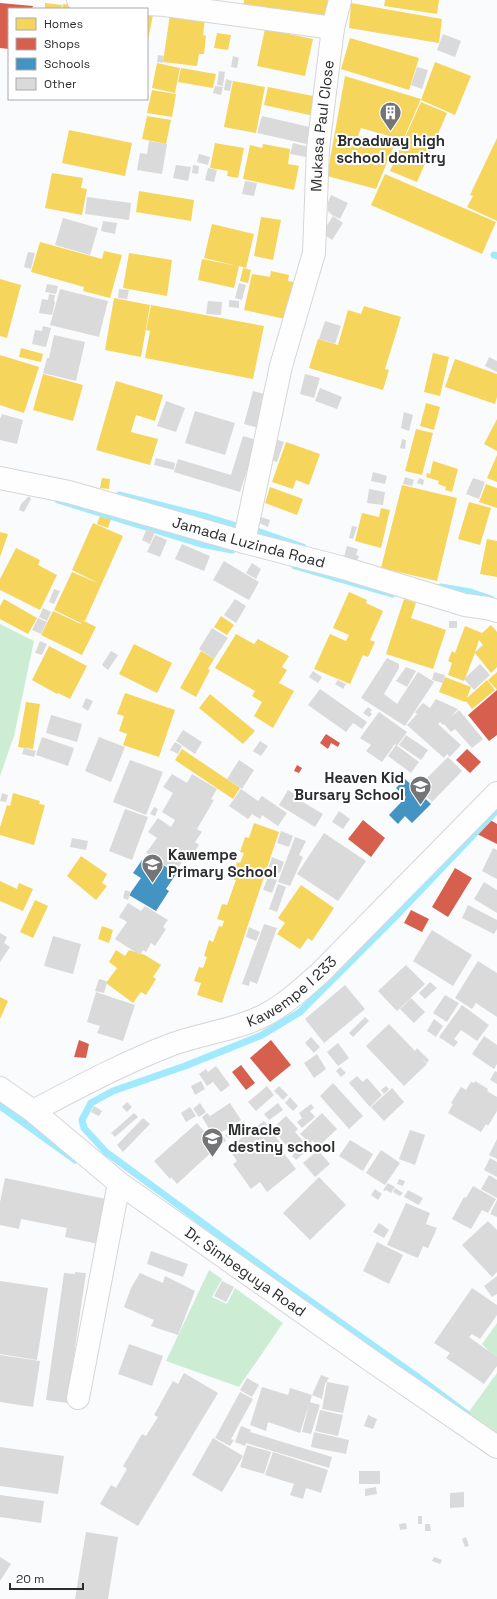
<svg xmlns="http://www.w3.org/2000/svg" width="497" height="1599" font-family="'Space Grotesk',sans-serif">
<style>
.green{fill:#ccedd4}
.homes{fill:#f6d55c;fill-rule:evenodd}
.shops{fill:#d6604d}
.schools{fill:#4393c3}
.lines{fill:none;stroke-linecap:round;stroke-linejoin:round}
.stream{stroke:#a1eafe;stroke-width:7}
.building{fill:#dadadb}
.minor-casing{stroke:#d6d6d7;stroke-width:24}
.minor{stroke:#fefeff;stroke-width:22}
.labels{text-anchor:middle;stroke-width:4;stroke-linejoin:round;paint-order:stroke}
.street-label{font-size:15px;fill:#2c2d2e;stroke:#fff}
.poi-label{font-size:15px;font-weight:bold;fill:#2c2d2e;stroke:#fff;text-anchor:start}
</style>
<rect width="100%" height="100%" fill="#fafbfd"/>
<!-- green -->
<g class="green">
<polygon points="0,624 34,641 14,736 0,776"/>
<polygon points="209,1270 222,1279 212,1297 227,1304 235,1288 283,1323 239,1387 166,1361"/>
<polygon points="497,1323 497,1359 482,1344"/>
<polygon points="497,1373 497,1434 468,1413"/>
</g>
<!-- homes -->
<g class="homes">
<polygon points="244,0 331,0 328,17 243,8"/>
<polygon points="385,0 439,0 437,14 384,6"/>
<polygon points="45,3 62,5 61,9 45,9"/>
<polygon points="351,3 442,19 439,43 349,28"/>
<polygon points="63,4 71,5 70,9 62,9"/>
<polygon points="147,9 154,10 148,40 147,40"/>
<polygon points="170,14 205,19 203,35 206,36 204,54 199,54 197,66 163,62"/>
<polygon points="265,29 313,39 305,76 257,66"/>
<polygon points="217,33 231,35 228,50 214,48"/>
<polygon points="350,38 419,58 409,90 341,69"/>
<polygon points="435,62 471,76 455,115 421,100"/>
<polygon points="157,63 180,68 175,93 152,88"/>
<polygon points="181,68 216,74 213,88 178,82"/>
<polygon points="345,76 421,99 403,140 361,128 358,136 394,146 376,189 327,176"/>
<polygon points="233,81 265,87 256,133 224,127"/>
<polygon points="268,87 318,97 314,116 264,105"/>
<polygon points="152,90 176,94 172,117 147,113"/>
<polygon points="421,102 447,113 417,182 390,171"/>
<polygon points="147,116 171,120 166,144 142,139"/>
<polygon points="69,130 132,143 125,176 62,163"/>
<polygon points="497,138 497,221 467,207 473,196 470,195"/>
<polygon points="215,143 244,148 238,178 227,176 228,171 210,168"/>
<polygon points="263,144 290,149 288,164 299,166 294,190 243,179 250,145 262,148"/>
<polygon points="52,173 83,178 81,188 87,189 82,215 45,208"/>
<polygon points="385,174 496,222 482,254 371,205"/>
<polygon points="139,191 194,200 191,221 136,212"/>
<polygon points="261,217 281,220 273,260 254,256"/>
<polygon points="212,224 254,234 246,268 239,266 234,288 198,280 202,259 238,266 204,258"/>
<polygon points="40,242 102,259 104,251 122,255 110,298 83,291 84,287 31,272"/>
<polygon points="129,253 172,260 167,296 123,288"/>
<polygon points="243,268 251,270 248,283 240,281"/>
<polygon points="271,271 289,275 288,281 298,283 290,320 244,310 252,274 270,277"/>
<polygon points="0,279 21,285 7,338 0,336"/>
<polygon points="114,298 150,305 141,357 105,350"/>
<polygon points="151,305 264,326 253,379 145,358 150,331 146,330"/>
<polygon points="364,306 401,317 385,369 389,370 383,390 309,368 318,339 338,345 348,310 361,314"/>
<polygon points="21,348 43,354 41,362 19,357"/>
<polygon points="433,353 449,357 440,396 424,392"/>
<polygon points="0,355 39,367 24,413 0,405"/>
<polygon points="455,359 497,374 497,397 495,404 445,387"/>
<polygon points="43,374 83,385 73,421 33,410"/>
<polygon points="116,381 163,395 155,421 136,415 131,432 158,439 150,465 96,450"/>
<polygon points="426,403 440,407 434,430 420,426"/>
<polygon points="497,419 497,451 484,444"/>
<polygon points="416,429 433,433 422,475 405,471"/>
<polygon points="286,442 320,454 309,485 296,480 293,489 272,482"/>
<polygon points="497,455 497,482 487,478"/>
<polygon points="433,461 458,469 452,492 445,490 446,487 438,484 439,481 426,477 427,473 430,474"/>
<polygon points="102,478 110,479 109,489 100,488"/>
<polygon points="486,484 497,488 497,508 479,502"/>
<polygon points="402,485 457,498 437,581 381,568"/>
<polygon points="270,487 303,499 297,515 265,503"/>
<polygon points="469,502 491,508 480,545 458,539"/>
<polygon points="381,508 390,510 381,548 355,541 362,513 379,517"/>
<polygon points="100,516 111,519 108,528 97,524"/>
<polygon points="93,523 123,536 85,621 82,620 96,627 82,655 41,635 53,611 81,624 81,623 54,610 72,572 100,584 72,570"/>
<polygon points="0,532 8,534 0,557"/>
<polygon points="487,539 497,541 497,577 480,574"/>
<polygon points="16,548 40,560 38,565 57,575 40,610 0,590 0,579"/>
<polygon points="349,592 367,600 366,603 383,611 370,640 375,642 368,657 363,655 350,684 314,669 330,634 346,641 349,635 333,628"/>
<polygon points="4,599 37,618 28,634 0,619 0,606"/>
<polygon points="404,599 416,603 411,618 446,630 433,669 386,654"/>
<polygon points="221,616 234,625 227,635 214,627"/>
<path d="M491 625 497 632V667L491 673 475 653 464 681 448 675 452 663 448 661 452 651 455 653 465 626 482 633ZM479 640 483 645 475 652Z"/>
<polygon points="236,634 254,644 258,639 289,656 282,667 287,670 279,683 294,691 273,728 254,716 262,702 252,696 255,691 215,668"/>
<polygon points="134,644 172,663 157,693 119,674"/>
<polygon points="49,646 87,666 70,699 58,693 57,694 32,680"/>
<polygon points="201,651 214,659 208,669 210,670 196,697 180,688"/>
<polygon points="497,672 497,690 488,680"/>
<polygon points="445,677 471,687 467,698 487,680 495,690 472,709 466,701 465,702 439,692"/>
<polygon points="125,693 175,710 159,757 123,745 127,734 119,731 124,716 117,714"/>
<polygon points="210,694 255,731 243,744 199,708"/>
<polygon points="26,702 40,704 33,749 18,747"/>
<polygon points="182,749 240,788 233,799 175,760"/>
<polygon points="13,793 40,801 39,804 45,805 34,845 0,835 0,827 7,805 10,806"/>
<polygon points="254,823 279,832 222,1003 197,995 201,983 194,981 199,967 203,968 207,957 204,956 209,940 213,942 219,926 222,927 224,921 217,919 222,904 227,905 236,880 231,879 237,862 240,863 244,853 240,852 245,837 249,838"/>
<polygon points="81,856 107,874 102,883 107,886 96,900 67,876"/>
<polygon points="0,881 17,889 19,883 33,889 23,911 0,901"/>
<polygon points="301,885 334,908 312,941 308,938 300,949 277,934 285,923 278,918"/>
<polygon points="35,900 48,906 33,938 20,932"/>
<polygon points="102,926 113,930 109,943 98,939"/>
<polygon points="116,950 125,956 129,950 145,955 161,965 153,977 156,979 146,995 141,992 133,1003 106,983 117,968 109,962"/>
<polygon points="0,997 8,1001 0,1019"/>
</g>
<!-- shops -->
<g class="shops">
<polygon points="0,3 33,6 32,9 9,9 9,49 0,48"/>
<polygon points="497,690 497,735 489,741 468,715"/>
<polygon points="326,734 340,743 338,747 331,743 328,749 320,743"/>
<polygon points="467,749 481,762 470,773 456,760"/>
<polygon points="297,765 302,768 299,773 294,771"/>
<polygon points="487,818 497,824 497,844 477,834"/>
<polygon points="363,820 385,838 371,857 348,839"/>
<polygon points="455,868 472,878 448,917 432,907"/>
<polygon points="411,910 429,919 422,932 404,923"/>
<polygon points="79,1040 89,1044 86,1058 74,1057"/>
<polygon points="271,1040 291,1065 270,1082 250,1058"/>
<polygon points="241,1065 255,1083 246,1090 232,1072"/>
</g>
<!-- schools -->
<g class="schools">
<polygon points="405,779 431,804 412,823 405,816 398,824 389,815 406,797 404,796 401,799 396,795 400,792 396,788"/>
<polygon points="142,860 154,868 159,862 176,874 166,889 169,891 156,911 129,895 141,878 133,873"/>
</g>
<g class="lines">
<!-- stream -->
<g class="stream">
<polyline points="494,255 497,256"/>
<polyline points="119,495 207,517 240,527"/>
<polyline points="58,500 201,544 232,550"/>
<polyline points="254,530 303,547"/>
<polyline points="295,566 392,594"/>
<polyline points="441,587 470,592 491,599"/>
<polyline points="0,1106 75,1160"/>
<polyline points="467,1414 415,1375 279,1279 106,1152 84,1128 82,1120 91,1103 113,1091 185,1066 262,1035 300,1012 396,916 497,810"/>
</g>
</g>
<!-- building -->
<g class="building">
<polygon points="443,34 461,41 455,57 437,50"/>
<polygon points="158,55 164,56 163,63 157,62"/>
<polygon points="233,56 239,58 237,68 231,67"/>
<polygon points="417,67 428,70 422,89 411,85"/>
<polygon points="219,71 225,72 223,86 217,85"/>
<polygon points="226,79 232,81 230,91 224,90"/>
<polygon points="215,86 223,87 221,95 213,93"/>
<polygon points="262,116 314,128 311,145 257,133"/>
<polygon points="149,141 167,144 162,174 137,170 140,153 147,154"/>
<polygon points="293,143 309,147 306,157 290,154"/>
<polygon points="199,154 210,157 208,165 197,162"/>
<polygon points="176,165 191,167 188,181 173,178"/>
<polygon points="193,165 199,166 198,174 192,173"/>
<polygon points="208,168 217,170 214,182 205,180"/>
<polygon points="245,181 257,183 254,196 242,194"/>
<polygon points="331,195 348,203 340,219 332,215 328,211 328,202"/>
<polygon points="87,197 131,203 129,220 85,214"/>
<polygon points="333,216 343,223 332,240 322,233"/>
<polygon points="63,218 98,228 90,255 55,245"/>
<polygon points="103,221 117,223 115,234 101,231"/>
<polygon points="28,252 35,253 31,269 24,267"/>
<polygon points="239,283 246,285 242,300 235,298"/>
<polygon points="47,284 58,286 56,294 45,292"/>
<polygon points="60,289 108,301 99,337 50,325"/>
<polygon points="119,289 129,290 127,299 118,298"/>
<polygon points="49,294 55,295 54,301 55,302 52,315 39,313 42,299 48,300"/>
<polygon points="229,300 239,301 239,308 229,307"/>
<polygon points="208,301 222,302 221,315 206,314"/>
<polygon points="325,321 341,326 335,344 319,339"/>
<polygon points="43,326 51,328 46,347 32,344 35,330 42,331"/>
<polygon points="54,335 85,342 76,381 43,373 47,358 49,358"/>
<polygon points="489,357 497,361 497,372 485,366"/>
<polygon points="305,374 320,378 314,398 300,394"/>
<polygon points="320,388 342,397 337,409 315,401"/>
<polygon points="253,391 269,395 259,428 244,424"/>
<polygon points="166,401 185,408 176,432 157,426"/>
<polygon points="195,411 235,423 225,455 185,443"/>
<polygon points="404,412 413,415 409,431 401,428"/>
<polygon points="2,414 23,420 17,444 0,440 0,419"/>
<polygon points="243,436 257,440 240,492 174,472 178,459 231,475"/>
<polygon points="272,438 284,442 277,462 265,458"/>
<polygon points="402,439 406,440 405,449 400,448"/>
<polygon points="156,458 175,463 174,470 154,465"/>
<polygon points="373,472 387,476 385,484 371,481"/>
<polygon points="405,477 414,480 412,486 403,484"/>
<polygon points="419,478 424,480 423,485 417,483"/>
<polygon points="473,478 485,482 479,499 466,494"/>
<polygon points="369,489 385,492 383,505 367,503"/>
<polygon points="29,496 31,499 24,512 19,510 21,504"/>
<polygon points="261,517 270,520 268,527 259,523"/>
<polygon points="352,526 357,527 353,539 349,538"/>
<polygon points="147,528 155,532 150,544 142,540"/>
<polygon points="155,535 167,540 160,557 147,552"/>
<polygon points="182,544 210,556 204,571 175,559"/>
<polygon points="347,546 358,549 356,555 359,556 357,561 344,557"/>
<polygon points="224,561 259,582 249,600 213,580"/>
<polygon points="252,563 261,569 256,579 246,573"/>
<polygon points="54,589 60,591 54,604 49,602"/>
<polygon points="235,599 246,606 236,623 224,615"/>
<polygon points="43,608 51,612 47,621 39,617"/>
<polygon points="38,618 47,622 41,634 32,630"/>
<rect x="449" y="621" width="8" height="7"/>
<polygon points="212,628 228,638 214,659 199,649"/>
<polygon points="40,641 47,644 42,655 35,653"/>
<polygon points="111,651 118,655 108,670 102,665"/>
<polygon points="387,658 399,664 399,668 384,694 397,704 418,672 434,682 405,726 361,698"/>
<polygon points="480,664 490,675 474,690 464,679"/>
<polygon points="406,667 416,671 407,687 396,681"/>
<polygon points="313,671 322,677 318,683 309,677"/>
<polygon points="434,672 445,675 443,683 432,680"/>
<polygon points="338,680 346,684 343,689 335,684"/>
<polygon points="320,689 367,722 362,729 353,723 346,732 308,705"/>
<polygon points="86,698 93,701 88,711 82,707"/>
<polygon points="436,699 458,709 451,717 459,710 483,739 472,748 455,729 451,732 444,724 443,725 440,722 438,724 461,745 450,757 447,754 444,758 407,725 417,714 415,712 423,703 430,708"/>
<polygon points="368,707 372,710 370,712 372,714 369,717 363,713"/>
<polygon points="379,712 407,732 397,746 395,744 382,762 366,751 371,745 360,738"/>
<polygon points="51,715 82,724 77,742 46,733"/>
<polygon points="183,730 202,742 195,754 176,741"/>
<polygon points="406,735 428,750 421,760 399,745"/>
<polygon points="42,737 74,748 68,766 36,755"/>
<polygon points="99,737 125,747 111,782 85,771"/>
<polygon points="260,741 268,746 261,756 253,751"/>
<polygon points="175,742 182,746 178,754 170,750"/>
<polygon points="396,745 419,762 411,773 388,756"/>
<polygon points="24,748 36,751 34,757 22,754"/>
<polygon points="448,757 462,771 432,802 418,787"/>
<polygon points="130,760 163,772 146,815 113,802"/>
<polygon points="239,760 254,770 242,789 227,779"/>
<polygon points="172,774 187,783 192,774 217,789 211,799 214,800 197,829 184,822 202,832 195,842 199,845 188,861 184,859 175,872 146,853 157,838 148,832 158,818 171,827 175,820 162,812 173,793 163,787"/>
<polygon points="241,789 258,801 262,796 287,813 278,826 262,815 260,819 252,814 248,819 229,806"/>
<polygon points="288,790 303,799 301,801 323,814 315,827 279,805"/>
<polygon points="2,793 8,795 6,802 0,801"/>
<polygon points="154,807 158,809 155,816 150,814"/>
<polygon points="125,809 148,817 132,860 109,851"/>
<polygon points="339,811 350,819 343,829 332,822"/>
<polygon points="281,831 293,836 289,847 277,843"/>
<polygon points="324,833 366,861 338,901 297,874"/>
<polygon points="295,837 306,841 299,855 303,857 290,886 278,882"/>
<polygon points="72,838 88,841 86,850 70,847"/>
<polygon points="493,848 497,850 497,879 482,871"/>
<polygon points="272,857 284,862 280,873 268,869"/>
<polygon points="268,877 277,880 272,893 263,890"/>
<polygon points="484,882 497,890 497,913 474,899"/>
<polygon points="278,884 286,887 277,912 269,909"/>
<polygon points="125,890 131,892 128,900 123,898"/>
<polygon points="128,903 141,911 145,906 168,920 163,927 166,929 155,946 151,943 146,952 143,950 140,955 115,939 127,922 119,917"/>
<polygon points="468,905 497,920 497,929 494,934 462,918"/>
<polygon points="264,924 277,928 257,984 250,981 249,986 242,984"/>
<polygon points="249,927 260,932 256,941 246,937"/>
<polygon points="432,930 472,955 453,986 413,961"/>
<polygon points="0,933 7,937 4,943 10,947 0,962"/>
<polygon points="53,936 81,944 73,974 44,966"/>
<polygon points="478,961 497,973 497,1017 476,1003 472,1009 455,998"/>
<polygon points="406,965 425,984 397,1011 378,991"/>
<polygon points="99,979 106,981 107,983 104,993 95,991"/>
<polygon points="430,982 437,988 425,999 419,993"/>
<polygon points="345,985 365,1009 324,1043 305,1019"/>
<polygon points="96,992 135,1005 123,1041 97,1033 100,1026 87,1022"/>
<polygon points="445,995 459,1003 447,1022 433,1013"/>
<polygon points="411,998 425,1012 414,1023 400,1009"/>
<polygon points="462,1005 489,1025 477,1041 461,1030 454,1039 458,1042 454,1047 439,1037"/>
<polygon points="365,1017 369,1021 353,1037 349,1033"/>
<polygon points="434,1019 443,1026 436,1037 427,1031"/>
<polygon points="389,1024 415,1051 417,1048 429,1060 427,1063 422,1059 427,1064 404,1086 366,1046"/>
<polygon points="484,1036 497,1045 497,1064 494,1069 472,1054"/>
<polygon points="311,1037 320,1047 314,1053 305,1043"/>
<polygon points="338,1043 349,1058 338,1066 327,1052"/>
<polygon points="317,1054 326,1069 314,1078 304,1063"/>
<polygon points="216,1066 230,1085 221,1092 213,1082 207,1086 199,1074 206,1069 208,1072"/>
<polygon points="340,1067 346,1073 341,1077 336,1071"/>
<polygon points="495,1071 497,1072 497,1084 490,1080"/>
<polygon points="357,1076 363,1082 367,1078 382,1095 370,1107 349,1083"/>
<polygon points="201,1081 205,1089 195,1095 191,1086"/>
<polygon points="475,1081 488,1089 487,1091 497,1097 497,1111 488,1126 486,1124 481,1132 448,1113 453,1104 451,1103 461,1087 466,1090 471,1082 474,1083"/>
<polygon points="333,1083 363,1116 349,1129 320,1096"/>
<polygon points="267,1086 274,1095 256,1111 248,1102"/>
<polygon points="279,1086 288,1095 283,1100 274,1091"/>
<polygon points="386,1086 389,1089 384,1094 381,1090"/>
<polygon points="392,1088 404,1102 384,1121 371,1107"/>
<polygon points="290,1097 298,1106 293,1111 285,1103"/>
<polygon points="127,1102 132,1107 127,1112 122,1107"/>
<polygon points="200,1103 206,1112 199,1117 193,1109"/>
<polygon points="230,1103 241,1120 214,1137 202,1117 207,1113 210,1116"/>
<polygon points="278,1103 283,1110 269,1120 264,1114"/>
<polygon points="311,1104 314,1108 310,1111 315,1117 302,1128 297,1122 302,1118 299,1113"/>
<polygon points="94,1106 102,1111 99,1116 91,1112"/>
<polygon points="190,1107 196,1116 186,1122 181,1113"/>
<polygon points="134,1113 138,1117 115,1137 111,1133"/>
<polygon points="322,1113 337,1129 318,1147 313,1141 310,1143 300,1134"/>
<polygon points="286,1116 298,1129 295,1132 305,1143 307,1142 311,1147 296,1160 292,1156 294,1154 272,1129"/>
<polygon points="143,1118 150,1124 123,1152 117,1145"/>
<polygon points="264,1121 282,1145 279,1147 296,1169 267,1192 260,1182 251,1189 233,1164 237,1161 228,1148"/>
<polygon points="197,1123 217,1147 177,1184 171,1177 170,1179 154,1161"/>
<polygon points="231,1129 234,1131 229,1138 225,1136"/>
<polygon points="410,1130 425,1135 415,1165 399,1159"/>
<polygon points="223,1135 226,1141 218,1145 215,1140"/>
<polygon points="497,1139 497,1159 489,1155"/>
<polygon points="350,1140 373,1154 363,1171 339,1156"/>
<polygon points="318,1150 330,1164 315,1177 303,1163"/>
<polygon points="381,1150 400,1163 385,1185 366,1173"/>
<polygon points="490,1158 497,1162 497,1177 484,1170"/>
<polygon points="489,1175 497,1180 497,1198 481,1189"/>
<polygon points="319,1177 346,1205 310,1240 283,1213"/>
<polygon points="5,1178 111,1200 103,1245 65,1237 67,1228 21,1219 19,1229 0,1225 0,1202"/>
<polygon points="399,1179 405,1181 403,1186 397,1184"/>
<polygon points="388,1183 395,1187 391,1193 386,1190 385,1191 383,1190"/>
<polygon points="473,1186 496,1199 488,1213 482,1210 471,1229 452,1219 464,1197 466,1198"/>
<polygon points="395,1188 403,1193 400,1196 393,1192"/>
<polygon points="375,1189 382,1194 378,1200 371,1195"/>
<polygon points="408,1190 423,1198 419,1205 404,1197"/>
<polygon points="497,1200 497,1217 490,1214"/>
<polygon points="406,1203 430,1213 426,1224 437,1228 428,1248 423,1246 418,1258 387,1245"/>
<polygon points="488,1221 497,1230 497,1272 492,1277 462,1245"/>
<polygon points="379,1223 389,1230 384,1238 373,1232"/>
<polygon points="377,1242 403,1255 389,1284 363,1271"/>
<polygon points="151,1251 188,1264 183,1277 147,1264"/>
<polygon points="75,1272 86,1273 67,1403 46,1400 64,1273 75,1274"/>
<polygon points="140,1273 163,1283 165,1276 195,1291 178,1335 151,1326 154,1320 124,1307 131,1288"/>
<polygon points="497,1276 497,1294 492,1297 484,1286"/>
<polygon points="0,1281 48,1288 37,1360 0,1354"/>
<polygon points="222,1281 234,1287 226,1302 214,1296"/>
<polygon points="472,1288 497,1305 497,1315 480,1339 472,1334 469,1337 497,1357 497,1366 484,1384 446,1358 450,1353 434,1343"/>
<polygon points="129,1344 163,1356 152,1386 118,1374"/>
<polygon points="0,1355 40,1361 33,1407 0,1402"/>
<polygon points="184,1373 218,1393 138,1526 100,1504 111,1485 116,1488 127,1469 123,1466 142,1434 146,1436 158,1417 154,1415 173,1381 178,1384"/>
<polygon points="321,1375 329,1378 325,1384 322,1399 312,1395"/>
<polygon points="247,1378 259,1385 252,1397 240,1390"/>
<polygon points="327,1382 349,1386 343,1413 322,1409"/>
<polygon points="262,1387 288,1395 290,1388 312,1395 310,1402 320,1405 311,1434 302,1432 309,1404 300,1433 268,1422 266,1431 250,1425"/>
<polygon points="240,1392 253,1399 231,1439 234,1440 230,1446 215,1438"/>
<polygon points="320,1410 343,1415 338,1436 315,1431"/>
<polygon points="368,1415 377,1419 373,1429 364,1426"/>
<polygon points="241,1426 251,1430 248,1438 250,1432 332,1457 329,1468 246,1443 245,1446 235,1442"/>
<polygon points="314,1432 349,1440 346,1454 311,1447"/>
<polygon points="213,1438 243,1456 222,1492 192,1475"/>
<polygon points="247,1445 271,1452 264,1474 240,1467"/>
<polygon points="0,1447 64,1456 58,1494 0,1486"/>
<polygon points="273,1452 328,1470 321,1493 306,1488 303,1499 290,1495 294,1484 265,1475"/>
<rect x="359" y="1471" width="21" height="13"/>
<polygon points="376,1487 377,1494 365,1496 365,1489"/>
<polygon points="464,1492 464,1507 450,1508 450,1493"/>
<polygon points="0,1495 44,1501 41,1523 0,1517"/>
<rect x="418" y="1516" width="4" height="8"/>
<polygon points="406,1523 407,1529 400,1530 399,1524"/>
<polygon points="425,1524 430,1524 431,1531 425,1531"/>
<polygon points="86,1532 118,1537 108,1599 75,1599"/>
<polygon points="466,1537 469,1546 465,1547 462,1539"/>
<polygon points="0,1557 11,1564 0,1581"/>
<polygon points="434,1557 442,1560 440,1564 432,1561"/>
</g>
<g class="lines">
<defs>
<g id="minor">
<polyline points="78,0 165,5 333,28"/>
<path id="s1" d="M0 478 69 492 244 542 340 567 465 605 487 608 497 611"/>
<path id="s2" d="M244 542 281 366 314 253 318 148 333 28 340 0"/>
<path id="s3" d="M0 1088 33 1111 119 1183 376 1364 497 1447"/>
<path id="s4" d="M33 1111C79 1087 125 1062 173 1044 203 1033 236 1030 265 1015 286 1004 303 988 321 972L497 793"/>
<polyline points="78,1398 119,1183"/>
</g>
</defs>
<!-- minor casing -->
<use href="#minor" class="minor-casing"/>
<!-- minor -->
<use href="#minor" class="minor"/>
</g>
<!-- icons -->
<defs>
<symbol id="building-pin" viewBox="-11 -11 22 30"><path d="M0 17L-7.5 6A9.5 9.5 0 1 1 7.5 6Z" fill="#747576" stroke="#fff"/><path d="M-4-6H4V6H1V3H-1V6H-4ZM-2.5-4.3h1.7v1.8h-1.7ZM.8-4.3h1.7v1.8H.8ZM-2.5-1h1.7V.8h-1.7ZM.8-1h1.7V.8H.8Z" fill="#fff"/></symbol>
<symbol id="school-pin" viewBox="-11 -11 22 30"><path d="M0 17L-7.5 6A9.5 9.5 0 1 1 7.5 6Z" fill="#747576" stroke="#fff"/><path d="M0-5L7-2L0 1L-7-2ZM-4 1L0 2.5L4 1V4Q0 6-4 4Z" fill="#fff"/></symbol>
</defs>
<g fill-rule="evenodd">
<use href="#building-pin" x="378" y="100" width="25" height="34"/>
<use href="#school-pin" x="408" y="774" width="25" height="34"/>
<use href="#school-pin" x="140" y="852" width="25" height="34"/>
<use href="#school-pin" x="200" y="1126" width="25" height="34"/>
</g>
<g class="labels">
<!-- street labels -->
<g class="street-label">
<text dy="5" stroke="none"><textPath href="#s2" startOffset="425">Mukasa Paul Close</textPath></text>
<text dy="5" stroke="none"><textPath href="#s1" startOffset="257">Jamada Luzinda Road</textPath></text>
<text dy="5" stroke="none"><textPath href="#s4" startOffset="287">Kawempe I 233</textPath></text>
<text dy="5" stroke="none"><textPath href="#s3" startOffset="307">Dr. Simbeguya Road</textPath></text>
</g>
<!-- poi labels -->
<g class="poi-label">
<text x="391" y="146" text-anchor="middle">Broadway high<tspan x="391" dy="17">school domitry</tspan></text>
<text x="404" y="783" text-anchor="end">Heaven Kid<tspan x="404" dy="17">Bursary School</tspan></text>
<text x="168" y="860">Kawempe<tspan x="168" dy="17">Primary School</tspan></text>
<text x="228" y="1135">Miracle<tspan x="228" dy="17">destiny school</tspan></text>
</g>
</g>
<!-- legend -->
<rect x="8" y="8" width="140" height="92" fill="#ffffff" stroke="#ababab"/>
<rect x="16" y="18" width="20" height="12" fill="#f6d55c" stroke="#ababab"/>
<text x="44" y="28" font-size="12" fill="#2c2d2e">Homes</text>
<rect x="16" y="38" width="20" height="12" fill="#d6604d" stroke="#ababab"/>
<text x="44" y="48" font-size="12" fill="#2c2d2e">Shops</text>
<rect x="16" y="58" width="20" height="12" fill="#4393c3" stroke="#ababab"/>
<text x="44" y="68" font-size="12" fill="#2c2d2e">Schools</text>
<rect x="16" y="78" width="20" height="12" fill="#dadadb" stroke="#ababab"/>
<text x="44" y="88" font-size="12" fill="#2c2d2e">Other</text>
<!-- scale -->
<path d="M10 1583v6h73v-6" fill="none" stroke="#2c2d2e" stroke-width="2"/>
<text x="16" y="1583" font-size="12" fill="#2c2d2e" stroke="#ffffff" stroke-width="3" paint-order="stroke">20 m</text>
</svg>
